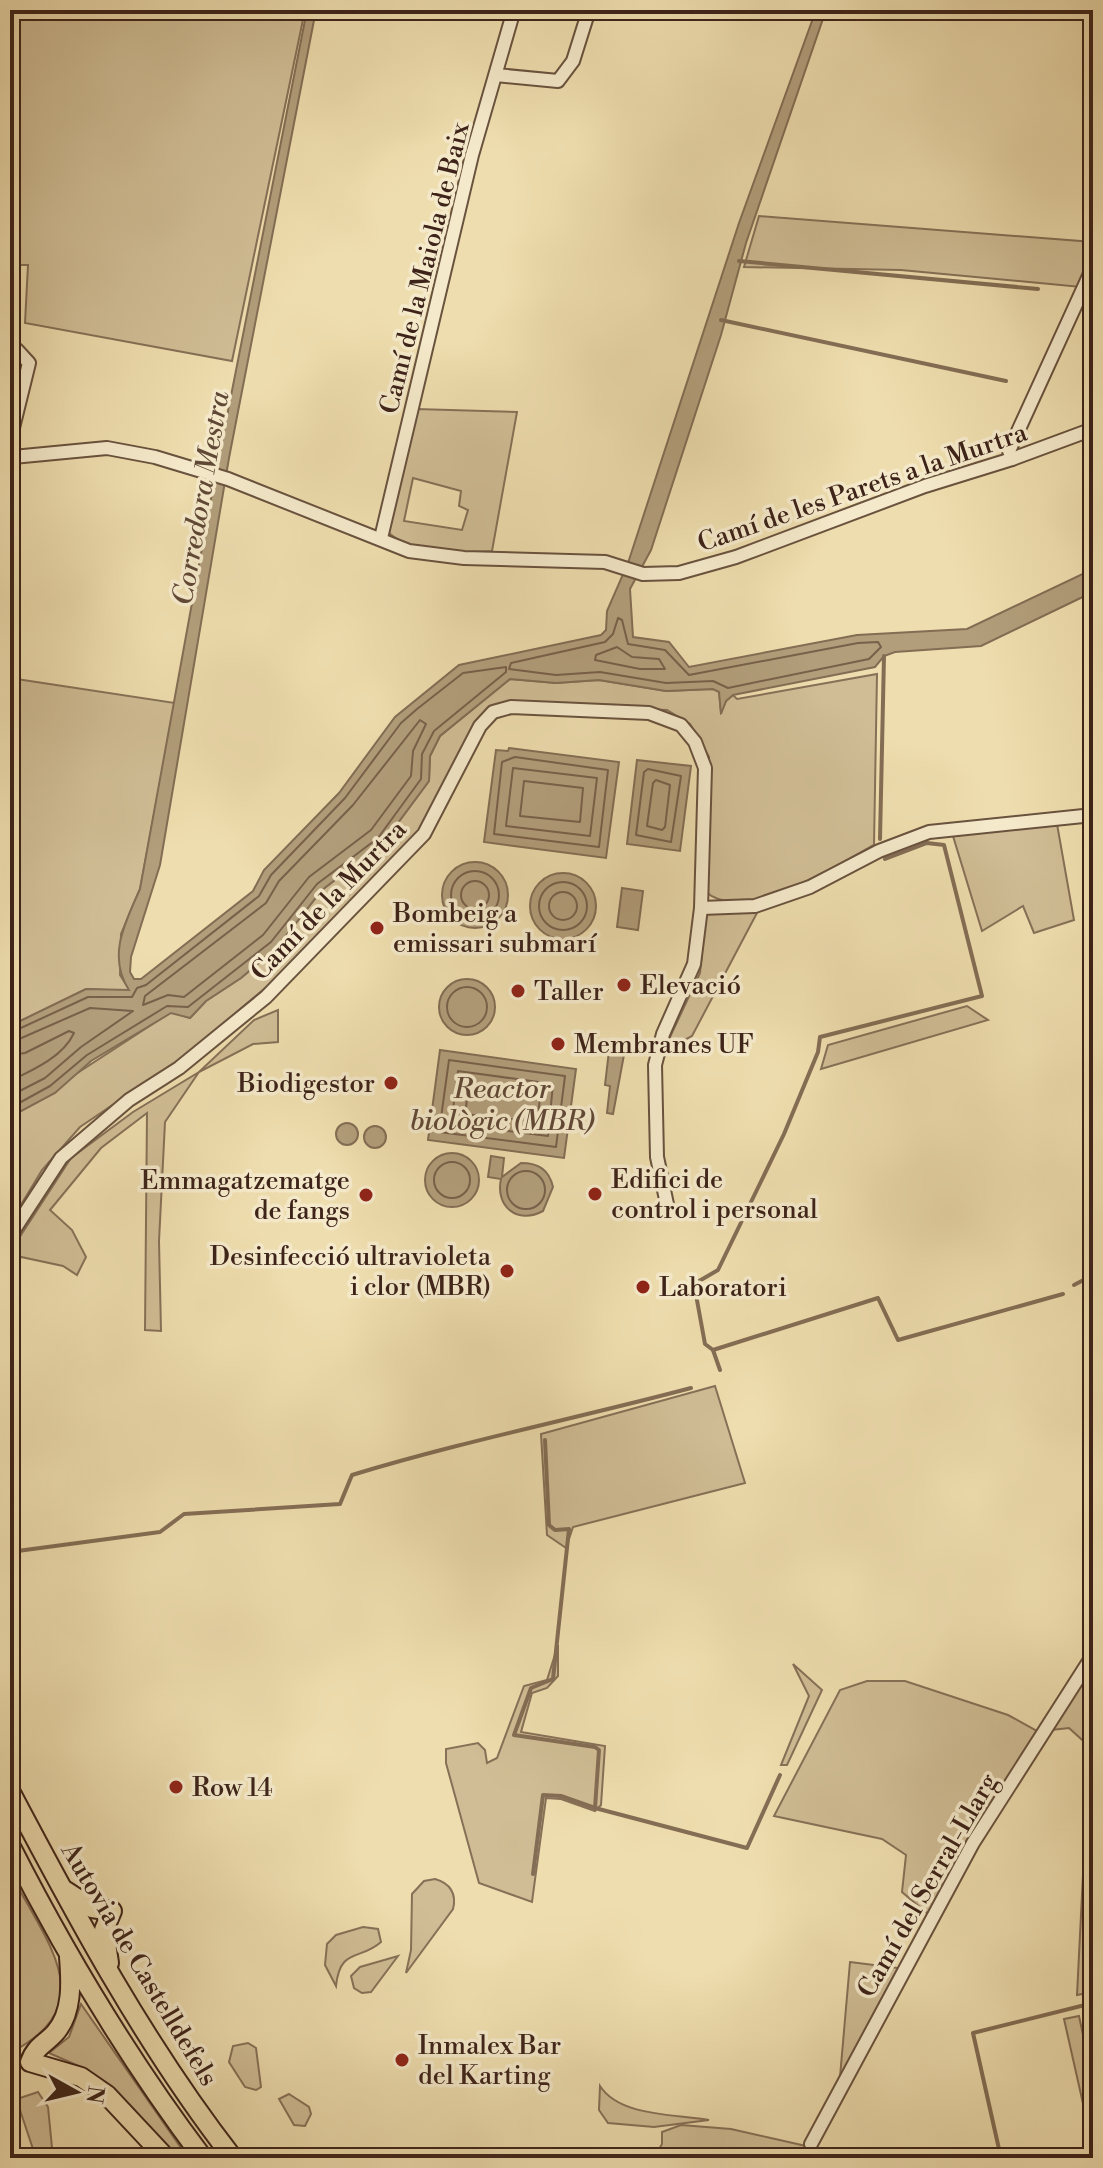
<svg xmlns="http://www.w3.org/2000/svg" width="1103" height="2168" font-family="'Libre Bodoni',serif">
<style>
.green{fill:#d0bd95;stroke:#867057;stroke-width:2;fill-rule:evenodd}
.water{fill:#b29e7b;stroke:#836d54;stroke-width:2}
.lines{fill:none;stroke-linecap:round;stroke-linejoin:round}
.shore{stroke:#78604a;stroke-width:2}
.stream{stroke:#836d54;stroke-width:4}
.minor-casing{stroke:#69523e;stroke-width:16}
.highway-casing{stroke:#3d2319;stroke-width:22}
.minor{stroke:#f4e9ca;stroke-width:12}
.highway{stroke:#eeddae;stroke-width:18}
.poi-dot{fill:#8f2418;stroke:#f4e9ca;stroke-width:3}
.labels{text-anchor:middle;stroke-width:7;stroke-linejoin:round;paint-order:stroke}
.street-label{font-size:26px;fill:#3d2319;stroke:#f4e9ca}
.poi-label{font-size:26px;fill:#3d2319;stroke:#f4e9ca;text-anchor:start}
.water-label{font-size:28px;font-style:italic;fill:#604836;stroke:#f4e9ca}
</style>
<rect width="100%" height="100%" fill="#eeddae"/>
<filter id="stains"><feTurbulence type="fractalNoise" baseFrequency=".0025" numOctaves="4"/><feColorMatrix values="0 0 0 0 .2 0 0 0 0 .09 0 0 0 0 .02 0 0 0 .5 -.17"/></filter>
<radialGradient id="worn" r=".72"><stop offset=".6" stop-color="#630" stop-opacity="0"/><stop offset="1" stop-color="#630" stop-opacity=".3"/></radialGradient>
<!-- green -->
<g class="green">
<polygon points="10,10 305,10 232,361 25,323 28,265 10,265"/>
<polygon points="759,216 1093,242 1093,257 1081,287 901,270 744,267"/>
<path d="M416 409 517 412 492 551C460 553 414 555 389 533ZM413 478 461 491 459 506 468 510 462 530 404 521Z"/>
<path d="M877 674 874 845C837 865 743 925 706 892L709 757 690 724 667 710 517 704 495 707 474 724 423 830 277 978 185 1056 80 1127 42 1170 10 1223V1117L171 1012 190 1018 206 1001 241 978 277 947 322 890 383 843 429 781 430 756 440 736 510 679 556 683 599 680 666 691 713 689 719 691 721 712 726 701 733 695 737 699Z"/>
<polygon points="10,678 175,703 140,889 121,934 120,975 130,991 86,989 10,1026"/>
<polygon points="1057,824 1074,920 1034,933 1023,906 982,931 953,836"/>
<polygon points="758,911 692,1036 663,1052 700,973 706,913"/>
<polygon points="967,1006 988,1020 821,1069 828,1045"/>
<polygon points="278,1010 278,1042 253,1044 199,1072 165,1122 159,1241 161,1331 145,1330 147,1113 101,1148 50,1210 72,1230 86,1257 77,1275 63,1266 21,1257 10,1275 10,1252 71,1158 133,1112 199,1072 254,1020"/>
<polygon points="715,1386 745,1483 573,1527 566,1548 547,1535 541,1434"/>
<polygon points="558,1645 558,1676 547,1688 532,1693 521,1732 605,1746 601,1805 595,1811 561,1799 546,1798 532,1902 479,1883 446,1763 446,1749 478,1743 485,1750 487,1763 497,1758 524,1686 547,1680"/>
<polygon points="1093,1662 1093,1746 1090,1747 1069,1728 1051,1730"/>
<polygon points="793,1664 822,1690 787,1765 781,1765 809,1696"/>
<polygon points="867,1681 905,1681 1008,1715 1039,1732 974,1832 928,1914 902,1892 906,1855 882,1839 774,1816 840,1690"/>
<polygon points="1093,1752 1093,1992 1077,1995 1089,1755"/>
<path d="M10 1872C45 1942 105 2004 10 2053Z"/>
<path d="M435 1879C450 1883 457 1894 453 1909L406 1973 411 1950 412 1894 424 1881Z"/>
<path d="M363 1927 378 1929 381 1942C360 1961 340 1947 336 1986L325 1965 327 1944 336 1935Z"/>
<polygon points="398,1956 371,1992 362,1993 354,1988 351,1976 360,1967"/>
<polygon points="850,1962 898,1968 840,2077"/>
<polygon points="81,2004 188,2158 171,2158 86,2069 49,2053 69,2037"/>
<polygon points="1079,2016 1093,2082 1093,2148 1064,2019"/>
<polygon points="248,2043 256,2048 261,2087 256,2090 245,2087 229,2062 233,2046"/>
<path d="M600 2086C620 2117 676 2114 709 2120L654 2127 608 2123 599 2110Z"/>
<polygon points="38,2092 48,2107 53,2158 36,2158 19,2107 20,2098"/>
<polygon points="289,2094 309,2107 311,2114 305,2126 294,2125 279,2099"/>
<polygon points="681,2125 731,2129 806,2146 800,2158 654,2158 662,2144 662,2132"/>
</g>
<!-- water -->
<g class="water">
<path d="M307 10H316L229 458 160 865 131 957 130 972 134 979H141L253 891 264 870 339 793 395 717 459 665 601 635 606 630 607 611 628 563 739 223 816 10H826L746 243 721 335 651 550 630 589 633 637 669 642 689 667 857 635 967 629 1093 569V592L981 646 895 652 884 656 875 667 733 695 726 701 721 714 719 692 713 689 666 691 599 680 556 683 510 679 440 736 430 756 429 781 383 843 322 890 277 947 241 978 206 1001 190 1018 171 1013 91 1061 55 1093 10 1117V1026L86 989 129 990C107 956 125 923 140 889L214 482Z"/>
<polygon points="509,748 619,762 606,858 484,842 496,750 508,751"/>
<polygon points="637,760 691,766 680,851 627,844"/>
<circle cx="475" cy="895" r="33"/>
<circle cx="563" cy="906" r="33"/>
<polygon points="622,888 643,891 638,930 617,927"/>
<circle cx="467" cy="1007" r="28"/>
<polygon points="610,1042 626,1044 613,1114 607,1113 610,1086 605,1085"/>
<polygon points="440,1050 576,1069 564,1158 428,1140"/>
<circle cx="347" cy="1134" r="11"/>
<circle cx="375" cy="1137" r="11"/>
<circle cx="452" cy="1180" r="27"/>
<path d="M491 1156 504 1158 502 1177 521 1163C539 1163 549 1170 553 1187L543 1211C517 1225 495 1206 501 1179L488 1177Z"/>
</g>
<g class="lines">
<!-- shore -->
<g class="shore">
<polygon points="618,618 622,620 628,644 665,650 689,675 858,643 878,642 881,647 869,659 728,688 713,681 666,683 600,672 556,675 509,669 511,663 605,642 613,634"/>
<polygon points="617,647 632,657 659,659 665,669 640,669 595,660 596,655"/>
<polygon points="420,720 426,724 413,751 411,776 371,830 309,877 263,935 184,997 168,995 143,1005 145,996 266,903 279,881 353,805"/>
<polygon points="515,757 608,770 599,847 494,834 502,762"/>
<polygon points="513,768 597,778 590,836 506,826"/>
<polygon points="648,769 681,776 671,842 636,835 644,772"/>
<polygon points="656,780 670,785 665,827 662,830 647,826 653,783"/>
<polygon points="524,781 583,788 580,822 520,816"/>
<circle cx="475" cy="895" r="24"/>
<circle cx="475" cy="895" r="14"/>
<circle cx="563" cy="906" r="24"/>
<circle cx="563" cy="906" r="14"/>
<circle cx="467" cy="1007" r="20"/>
<polyline points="10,1033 88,997 132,997 137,988 146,985 259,896 271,875 345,798 401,723 417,709 463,673 506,667 506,672 434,731 422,754 421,779 378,838 317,884 271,942 188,1007 167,1006 87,1055 50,1086 10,1108"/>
<polyline points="10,1043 90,1008 133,1011 81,1047 45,1078 10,1096"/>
<path d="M10 1055 25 1053 69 1031 74 1033C63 1057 33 1070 10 1081"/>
<polygon points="449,1060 565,1076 556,1147 439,1132"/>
<polygon points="458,1071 553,1084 548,1136 451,1124"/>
<polygon points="469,1085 540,1094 538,1122 465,1114"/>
<circle cx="452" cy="1180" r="18"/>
<circle cx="526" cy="1190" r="19"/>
</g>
<!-- stream -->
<g class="stream">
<polyline points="739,261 1038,289"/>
<polyline points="721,320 1006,381"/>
<polyline points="880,839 884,656"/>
<polyline points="1074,1285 1093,1275"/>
<polyline points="713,1350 878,1298 898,1340 1063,1294"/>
<polyline points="720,1370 713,1350 705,1344 694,1284 718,1270 784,1134 818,1052 820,1037 982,996 944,845 927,843 885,859"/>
<path d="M10 1552 160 1532 184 1514 340 1504 352 1475C464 1441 578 1418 691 1388"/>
<polyline points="595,1808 747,1848 780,1775"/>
<polyline points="533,1874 543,1795 561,1796 595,1808 599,1750 595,1747 514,1735 531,1688 553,1679 569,1529 555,1530 549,1525 545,1440"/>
<polyline points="1001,2158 973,2033 1093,2003"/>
</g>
<defs>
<g id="minor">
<polyline points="496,75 558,81 573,61 589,10"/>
<polyline points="10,349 17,350 29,363 10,440"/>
<polyline points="10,452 13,457 107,448 155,457 228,479 409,551 464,558 605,562 643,574 679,573 736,557 925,486 1012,459 1093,429"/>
<polyline points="1012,459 1009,451 1093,267"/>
<polyline points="381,538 472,155 514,10"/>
<polyline points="668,1209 657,1157 655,1065 663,1034 694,964 701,908"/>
<polyline points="10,1236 61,1158 129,1100 179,1068 266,997 424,834 480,726 493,712 511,707 649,713 681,725 695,742 705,768 701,908 755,906 810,887 879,851 929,832 1093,815"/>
<polyline points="811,2144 973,1843 1093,1655"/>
</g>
<g id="highway">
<path d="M10 1791C77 1918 145 2045 233 2158"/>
<path d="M10 1845C66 1955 129 2060 203 2158"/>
<polyline points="66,1891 92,1908 112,1911 104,1930 109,1963"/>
<path d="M69 1957C71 1982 73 2013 55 2033 45 2044 35 2047 30 2062L81 2077 107 2095 166 2158"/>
</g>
</defs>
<!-- minor casing -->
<use href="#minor" class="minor-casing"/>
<!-- highway casing -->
<use href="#highway" class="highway-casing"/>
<!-- minor -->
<use href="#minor" class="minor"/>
<!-- highway -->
<use href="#highway" class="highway"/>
</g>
<!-- markers -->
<g class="poi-dot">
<circle cx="377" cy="928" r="8"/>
<circle cx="624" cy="985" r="8"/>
<circle cx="518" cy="991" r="8"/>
<circle cx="558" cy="1044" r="8"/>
<circle cx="391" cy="1083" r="8"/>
<circle cx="595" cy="1194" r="8"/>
<circle cx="366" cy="1195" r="8"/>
<circle cx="507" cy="1271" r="8"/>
<circle cx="643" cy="1287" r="8"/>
<circle cx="176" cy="1787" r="8"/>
<circle cx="402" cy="2060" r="8"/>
</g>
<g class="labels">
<!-- street labels -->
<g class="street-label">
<text transform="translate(424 268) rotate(-76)" y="9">Camí de la Maiola de Baix</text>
<text transform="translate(862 487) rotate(-19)" y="9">Camí de les Parets a la Murtra</text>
<text transform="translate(328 900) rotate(-46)" y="9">Camí de la Murtra</text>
<text transform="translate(927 1885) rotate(-60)" y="9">Camí del Serral-Llarg</text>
<text transform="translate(140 1964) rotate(59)" y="9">Autovia de Castelldefels</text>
</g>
<!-- poi labels -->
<g class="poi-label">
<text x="393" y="922">Bombeig a<tspan x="393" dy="30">emissari submarí</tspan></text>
<text x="640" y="994">Elevació</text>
<text x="534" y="1000">Taller</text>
<text x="574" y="1053">Membranes UF</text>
<text x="375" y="1092" text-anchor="end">Biodigestor</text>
<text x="611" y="1188">Edifici de<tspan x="611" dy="30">control i personal</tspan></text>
<text x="350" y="1189" text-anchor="end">Emmagatzematge<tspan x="350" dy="30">de fangs</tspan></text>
<text x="491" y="1265" text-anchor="end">Desinfecció ultravioleta<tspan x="491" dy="30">i clor (MBR)</tspan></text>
<text x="659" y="1296">Laboratori</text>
<text x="192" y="1796">Row 14</text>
<text x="418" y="2054">Inmalex Bar<tspan x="418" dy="30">del Karting</tspan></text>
</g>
<!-- water labels -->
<g class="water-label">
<text transform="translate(200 498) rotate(-80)" y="10">Corredora Mestra</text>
<text x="502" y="1098">Reactor<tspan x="502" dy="32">biològic (MBR)</tspan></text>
</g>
</g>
<!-- margin -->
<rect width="1103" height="2168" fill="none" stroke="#eeddae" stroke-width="40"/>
<rect x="12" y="12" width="1079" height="2144" fill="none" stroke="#3d2319" stroke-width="4"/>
<rect x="20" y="20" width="1063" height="2128" fill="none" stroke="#3d2319" stroke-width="2"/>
<!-- north arrow -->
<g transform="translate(76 2092) rotate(98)" stroke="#f4e9ca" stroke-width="6" paint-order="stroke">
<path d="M0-6L14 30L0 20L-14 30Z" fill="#3d2319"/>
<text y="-12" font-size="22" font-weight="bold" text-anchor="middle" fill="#3d2319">N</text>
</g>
<rect width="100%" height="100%" filter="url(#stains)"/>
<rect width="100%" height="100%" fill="url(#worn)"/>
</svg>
